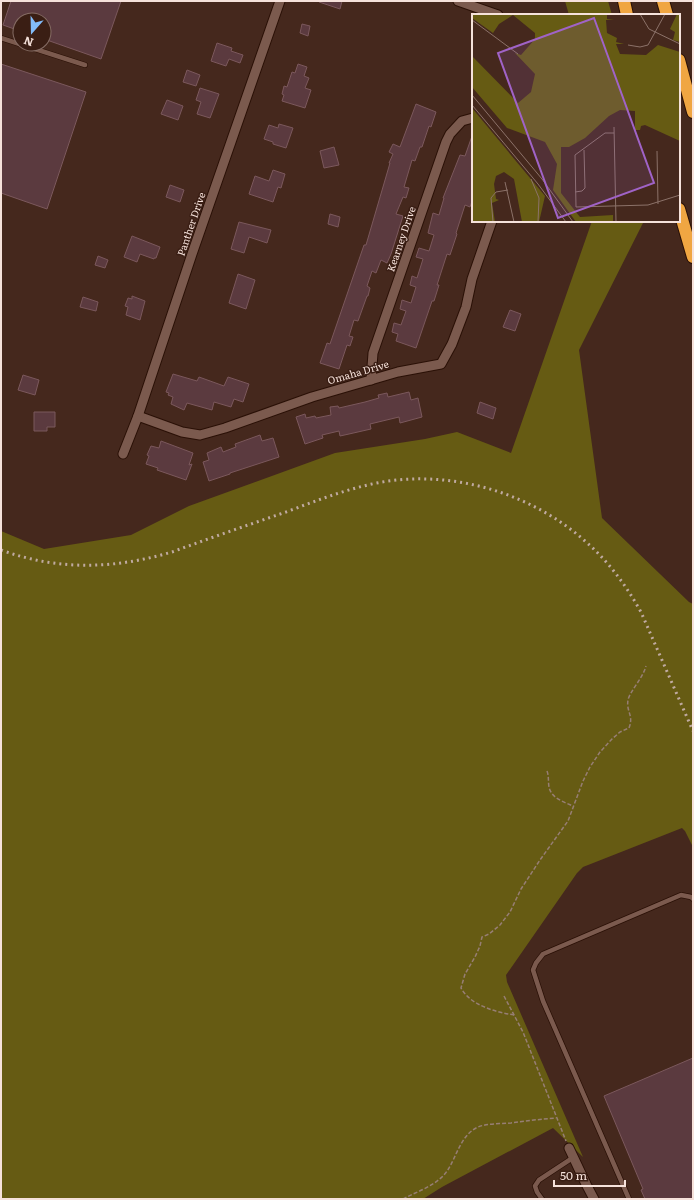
<svg xmlns="http://www.w3.org/2000/svg" width="694" height="1200" font-family="Literata,serif">
<style>
.green{fill:#665b13}
.building{fill:#5b3a3f;stroke:#7b585c}
.lines{fill:none;stroke-linecap:round;stroke-linejoin:round}
.lane-casing{stroke:#2a1006;stroke-width:6}
.street-casing{stroke:#2a1006;stroke-width:11}
.highway-casing{stroke:#2a1006;stroke-width:14}
.path{stroke:#977e74;stroke-width:1.5;stroke-dasharray:4 2;stroke-linecap:butt}
.lane{stroke:#7b5a4e;stroke-width:4.5}
.street{stroke:#7b5a4e;stroke-width:9}
.highway{stroke:#f0a642;stroke-width:12}
.rail{stroke:#c0aaa1;stroke-width:3;stroke-dasharray:2 4;stroke-linecap:butt}
.labels{text-anchor:middle;stroke-width:3;stroke-linejoin:round;paint-order:stroke}
.street-label{font-size:10px;fill:#f6e2db;stroke:#3a1e14}
.inset-road{fill:none;stroke:#8c7269;stroke-width:1}
.view{fill:#a063c7;fill-opacity:0.15;stroke:#a063c7;stroke-width:2}
.inset-edge{fill:none;stroke:#f6e2db;stroke-width:2}
</style>
<rect width="100%" height="100%" fill="#45281d"/>
<!-- green -->
<g class="green">
<polygon points="565,1 608,1 612,15 569,15"/>
<polygon points="592,221 644,221 579,350 602,518 689,602 693,604 693,847 685,831 682,828 583,867 577,873 506,975 507,982 583,1157 553,1128 442,1187 423,1199 1,1199 1,531 44,549 131,535 189,506 335,453 425,439 457,432 511,453"/>
</g>
<!-- building -->
<g class="building">
<polygon points="11,1 121,1 101,59 44,39 44,20 20,20 20,31 3,25"/>
<polygon points="319,1 342,1 340,9 319,2"/>
<polygon points="302,24 310,26 308,36 300,33"/>
<polygon points="217,43 232,48 231,51 243,55 240,63 229,59 226,66 211,61"/>
<polygon points="1,64 86,92 47,209 1,193"/>
<polygon points="298,64 307,67 304,76 309,78 305,88 311,90 305,108 282,101 284,95 282,94 284,86 287,87 292,72 295,73"/>
<polygon points="187,70 200,75 196,86 183,82"/>
<polygon points="200,88 219,94 210,118 197,114 201,102 196,100"/>
<polygon points="167,100 183,106 178,120 161,114"/>
<polygon points="416,104 436,112 431,127 429,126 422,147 420,147 415,161 412,160 404,187 409,188 406,198 403,197 396,214 403,216 391,254 387,263 381,260 376,273 372,271 367,286 370,288 368,296 367,296 358,321 354,320 349,336 353,337 350,346 347,345 339,369 320,363 327,343 330,344 364,245 366,245 390,163 389,163 393,154 389,152 393,144 400,147"/>
<polygon points="279,124 293,128 286,148 273,144 273,142 264,139 269,125 278,128"/>
<polygon points="472,136 473,198 470,207 465,205 456,233 457,234 450,255 447,254 437,285 439,285 434,301 432,301 416,348 396,341 398,334 392,332 394,323 401,325 406,311 400,309 402,300 411,303 416,287 410,285 412,276 417,278 423,259 416,257 419,248 429,251 434,235 428,233 433,213 439,215 444,198 443,198 460,155 465,156"/>
<polygon points="334,147 339,165 324,168 320,151"/>
<polygon points="273,170 285,174 281,188 278,187 273,202 249,194 255,176 269,181"/>
<polygon points="170,185 184,190 180,202 166,197"/>
<polygon points="330,214 340,217 338,227 328,224"/>
<polygon points="239,222 271,230 267,243 249,237 244,253 231,249"/>
<polygon points="132,236 160,247 156,258 154,258 154,259 140,254 137,262 124,257"/>
<polygon points="98,256 108,260 105,268 95,265"/>
<polygon points="238,274 255,280 246,309 229,303"/>
<polygon points="132,296 145,301 140,320 126,315 128,307 125,306 128,298 132,299"/>
<polygon points="83,297 98,302 96,311 80,307"/>
<polygon points="510,310 521,314 515,331 503,327"/>
<polygon points="173,374 197,381 199,377 224,386 228,377 249,384 243,402 234,399 231,407 214,402 212,410 187,403 184,410 171,404 173,397 168,395 169,393 166,392"/>
<polygon points="23,375 39,380 35,395 18,390"/>
<polygon points="409,392 411,400 418,398 422,417 400,423 399,417 370,424 371,429 349,434 340,436 339,431 322,435 323,438 305,444 296,417 305,414 306,418 315,416 316,418 331,415 330,407 338,406 339,408 365,402 379,398 378,395 387,393 388,397"/>
<polygon points="480,402 496,408 493,419 477,413"/>
<polygon points="34,412 55,412 55,427 47,427 47,431 34,431"/>
<polygon points="260,435 262,441 273,438 279,457 230,473 230,474 209,481 203,462 209,460 207,453 221,447 223,452 236,447 235,444"/>
<polygon points="161,441 193,453 189,465 192,464 186,480 157,470 158,468 146,464 149,456 147,455 151,446 159,448"/>
<polygon points="693,1058 693,1199 645,1199 641,1190 643,1189 604,1096"/>
</g>
<g class="lines">
<defs>
<g id="lane">
<polyline points="1,38 85,65"/>
<polyline points="542,1199 537,1192 535,1186 539,1180 574,1157"/>
<polyline points="629,1199 543,1001 533,970 536,963 543,954 681,895 691,897 693,899"/>
</g>
<g id="street">
<polyline points="458,1 498,15"/>
<polyline points="371,380 373,353 446,142 450,134 462,121 473,118"/>
<polyline points="138,416 182,432 200,435 225,428 312,397 398,372 441,364 452,344 466,307 472,279 492,221"/>
<polyline points="123,454 138,416 192,254 280,1"/>
<polyline points="569,1148 586,1184 594,1199"/>
</g>
<g id="highway">
<polyline points="624,1 627,15"/>
<polyline points="663,1 667,15"/>
<polyline points="679,60 693,112"/>
<polyline points="679,209 693,257"/>
</g>
</defs>
<!-- lane casing -->
<use href="#lane" class="lane-casing"/>
<!-- street casing -->
<use href="#street" class="street-casing"/>
<!-- highway casing -->
<use href="#highway" class="highway-casing"/>
<!-- path -->
<g class="path">
<path d="M547 771C549 776 548 781 549 787 551 798 564 802 573 806"/>
<polyline points="504,996 523,1032 566,1141"/>
<path d="M514 1015C495 1012 470 1005 461 988L465 974 475 957 480 946 482 937 489 934 500 925 510 912 521 889 540 860 568 821 583 781 590 767 600 752 612 739 620 732 629 728C634 715 626 712 628 700 630 691 643 678 646 666"/>
<path d="M403 1199C416 1192 432 1187 443 1176 456 1163 458 1136 478 1127 488 1123 500 1124 511 1123 526 1121 541 1119 556 1118"/>
</g>
<!-- lane -->
<use href="#lane" class="lane"/>
<!-- street -->
<use href="#street" class="street"/>
<!-- highway -->
<use href="#highway" class="highway"/>
<!-- rail -->
<path class="rail" d="M1 550C59 571 114 569 172 552 210 538 248 525 286 512 318 500 349 488 382 482 453 470 531 493 585 541 608 561 626 585 641 612L693 731"/>
</g>
<g class="labels">
<!-- street labels -->
<g class="street-label">
<text transform="translate(191 224) rotate(-71)" y="4">Panther Drive</text>
<text transform="translate(401 239) rotate(-71)" y="4">Kearney Drive</text>
<text transform="translate(358 372) rotate(-16)" y="4">Omaha Drive</text>
</g>
</g>
<!-- overview -->
<g transform="translate(472 14)">
<rect width="208" height="208" fill="#45281d"/>
<path d="M0 0H135V5L142 6H134L135 19 145 24 144 28 152 30H144L148 40 174 41 186 31 208 38V127L173 111 169 112 168 116H163V97L148 96 137 102 113 124 97 133H89V179L108 203 141 201V208H104L81 176 85 150 73 128 35 114 0 73V42L46 89 59 78 63 60 43 39 49 41 63 25V19L41 1 27 10 21 19 0 4ZM205 0H208V28L201 26 203 18 198 15ZM0 94 73 182 67 208H50L42 165 32 158 24 162 22 170 24 185 27 186 20 189 23 208H0Z" fill="#665b13"/>
<path class="inset-road" d="M168 0 177 15 208 30M0 6 46 40M156 31 168 33 176 31 193 0M0 81 70 165 101 208M0 91 66 170 94 208M142 113 144 208M142 119H133L103 141 104 193 176 191 208 181M185 137 186 190M59 165 67 184 66 208M33 168 42 208M103 178 110 177 113 174 112 136M21 208 19 184 24 178 36 176"/>
<path class="view" d="M122 4 182 169 86 204 26 39Z"/>
<rect width="208" height="208" class="inset-edge"/>
</g>
<!-- border -->
<rect width="694" height="1200" fill="none" stroke="#f6e2db" stroke-width="4"/>
<!-- north arrow -->
<g transform="translate(32 32) rotate(200)"><circle r="19" fill="#3a1e14" stroke="#856c64"/>
<path d="M0-3L7 15L0 10L-7 15Z" fill="#82bcfa"/>
<text y="-6" font-size="11" font-weight="bold" text-anchor="middle" fill="#f6e2db">N</text>
</g>
<!-- scale -->
<path d="M554 1180v6h71v-6" fill="none" stroke="#f6e2db" stroke-width="2"/>
<text x="560" y="1180" font-size="12" fill="#f6e2db" stroke="#3a1e14" stroke-width="3" paint-order="stroke">50 m</text>
</svg>
